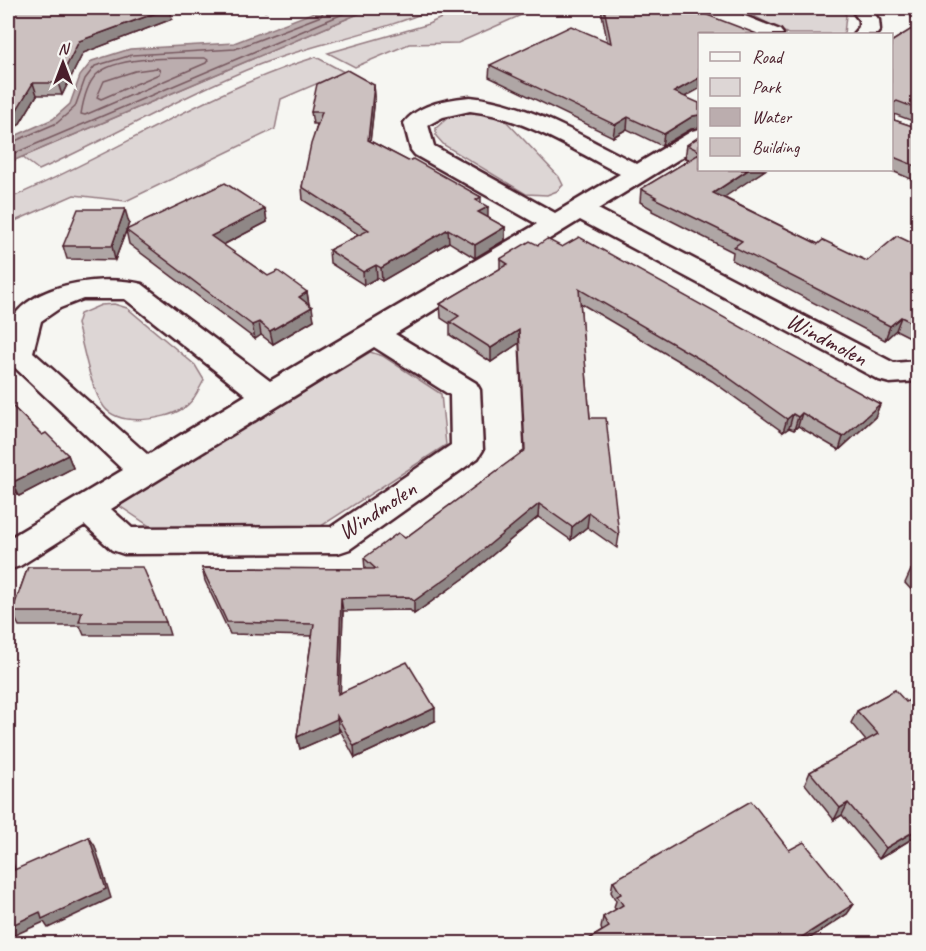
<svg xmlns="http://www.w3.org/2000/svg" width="926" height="951" font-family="Caveat,sans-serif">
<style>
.green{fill:#ddd6d5;stroke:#947a80;stroke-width:1.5}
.water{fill:#bbadae;stroke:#8e747a;stroke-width:1.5}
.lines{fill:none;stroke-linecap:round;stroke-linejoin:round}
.shore{stroke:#77585f;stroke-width:1.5}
.minor-casing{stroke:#4a1f2b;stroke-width:5}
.minor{fill:#f6f6f2;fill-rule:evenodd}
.wall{fill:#afa6a5;stroke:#4a1f2b;stroke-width:1.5}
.shaded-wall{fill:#8f8786;stroke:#4a1f2b;stroke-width:1.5}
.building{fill:#ccc1c0;stroke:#4a1f2b;stroke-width:1.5}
.labels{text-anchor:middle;stroke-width:4.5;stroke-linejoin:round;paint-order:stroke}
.street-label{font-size:24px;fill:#4a1f2b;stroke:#f6f6f2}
</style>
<rect width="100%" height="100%" fill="#f6f6f2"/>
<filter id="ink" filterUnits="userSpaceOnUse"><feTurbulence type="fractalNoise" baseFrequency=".0167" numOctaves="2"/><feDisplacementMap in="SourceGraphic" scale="12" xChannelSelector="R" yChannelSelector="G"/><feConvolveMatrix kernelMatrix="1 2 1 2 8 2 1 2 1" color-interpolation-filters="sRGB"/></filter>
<g filter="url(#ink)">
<!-- green -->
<g class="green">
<path d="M372 8H435C379 33 318 42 261 64 185 94 114 136 39 170L22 157Z"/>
<polygon points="463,8 537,8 458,43 409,44 355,67 328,53 426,25"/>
<polygon points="739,8 838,8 846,15 844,34 788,34"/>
<path d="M316 57 344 72 281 99 275 129 126 201 74 195 8 224V199C112 155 207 91 316 57Z"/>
<polygon points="465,111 496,115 507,122 559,177 563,185 557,191 547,195 526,194 444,145 436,136 436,128 452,114"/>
<path d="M114 304 127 308 195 365 204 380C198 391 193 403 182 409 164 420 119 427 104 407 90 388 84 348 77 324L80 314 101 305Z"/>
<polygon points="370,352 383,356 441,394 446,445 312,532 157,531 118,505"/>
</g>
<!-- water -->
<polygon class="water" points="325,8 372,8 8,163 8,139 53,119 70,104 80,76 92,61 130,49 234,43"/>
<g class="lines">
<!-- shore -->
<g class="shore">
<path d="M205 58 208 60 206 63 85 115 81 114C83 102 87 84 96 75 116 55 178 58 205 58Z"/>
<polygon points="157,68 160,70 159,74 101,99 97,97 104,81 135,71"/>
<polyline points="8,144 57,123 75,107 85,79 95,66 132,55 235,49 321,16 325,8"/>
<polyline points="8,156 357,8"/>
</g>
<defs>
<g id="minor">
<polygon points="698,8 725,8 780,30 783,34 756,34 701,12"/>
<polygon points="850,8 870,8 879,20 880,30 877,34 853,34 859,27 859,20"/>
<path d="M470 97C530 103 584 138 637 164L692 131 700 129V146L598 209 894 363 918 361V381L890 383 879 380 580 220 395 334 476 383 480 390 483 450 478 458 350 549 338 553 124 554 112 550 85 525 20 566 8 570V539L123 470 8 361C7 346 6 323 18 311 45 282 105 275 142 284L270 381 537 224 415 155 411 150 404 123C418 104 449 99 470 97ZM470 111C521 116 575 151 620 174L555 213 434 146 428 125 443 117ZM83 299H125L246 395 148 455 33 352 41 321 60 308ZM374 347 450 395 451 445 331 527 132 528 111 509Z"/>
</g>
</defs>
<!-- minor casing -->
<use href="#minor" class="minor-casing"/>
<!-- minor -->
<use href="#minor" class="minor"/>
</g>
<!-- wall -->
<g class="wall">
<polygon points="8,8 172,19 83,53 62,95 37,95 19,125 8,130"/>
<polygon points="601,8 689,8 686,97 691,129 662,146 627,129 613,137 489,77 490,65 607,41"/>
<polygon points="906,8 918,8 918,123 894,114 894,120 918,128 918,182 890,170 891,170 891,42 917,26"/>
<polygon points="374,85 375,97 370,141 408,161 481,197 481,203 488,218 505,227 505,240 475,258 449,242 382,281 377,278 364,285 330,263 329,250 359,235 303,200 302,187 317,124 313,124 311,112"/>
<polygon points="699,137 699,170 765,170 723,197 818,244 867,261 918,246 918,330 910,337 896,330 885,340 732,260 733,252 652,211 652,209 640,202 641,189 690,160 685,158 687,145"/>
<polygon points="265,209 267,222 223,245 268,276 307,292 309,304 314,320 273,344 261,335 255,339 129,244 126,230"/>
<polygon points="129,223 115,260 67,259 63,246"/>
<polygon points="538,245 562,247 880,404 875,417 839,450 798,426 794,430 789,428 783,432 712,381 580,303 590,418 619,535 617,548 587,527 571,540 538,517 466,577 414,614 410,610 343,611 340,693 435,721 355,758 339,728 339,732 300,749 297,737 312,636 230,634 205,581 202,568 365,569 364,558 405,538 524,451 519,343 491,362 450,335 450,324 441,318 440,304 500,269 500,259"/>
<polygon points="8,402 42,435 68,455 73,468 19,496 8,483"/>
<polygon points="918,566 918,597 905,583 911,570"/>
<polygon points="28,567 166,622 170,635 84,635 80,626 19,626 12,612"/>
<polygon points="895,690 918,835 879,859 842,815 834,820 805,784 810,772 866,741 851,723 857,711"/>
<polygon points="789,850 854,904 847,914 801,944 581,944 602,931 601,928 603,917 616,910 614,907 616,901 611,892 613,881"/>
</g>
<!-- shaded-wall -->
<g class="shaded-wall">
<polygon points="170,8 172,19 83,53 62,95 58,83 79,41"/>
<polygon points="264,8 274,8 265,11"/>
<polygon points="699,78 699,89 672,104 674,92"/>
<polygon points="33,83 37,95 19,125 8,130 8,116"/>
<polygon points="374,85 375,97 369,152 368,140"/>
<polygon points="699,115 699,128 691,129 662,146 664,134 693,116"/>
<polygon points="628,117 627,129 613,137 615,125"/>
<polygon points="748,170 765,170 711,206 713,193"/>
<polygon points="488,207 488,219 478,212"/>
<polygon points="125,209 129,223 115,260 112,246"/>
<polygon points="265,209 267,222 213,250 211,236"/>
<polygon points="505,227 505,240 475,258 475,245"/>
<polygon points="448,229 449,242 382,281 381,268"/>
<polygon points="376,265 377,278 364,285 363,272"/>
<polygon points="307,292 309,306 299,297"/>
<polygon points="312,307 314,320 273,344 270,331"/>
<polygon points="901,317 896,330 885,340 890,326"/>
<polygon points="918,321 918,330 910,337 915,324"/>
<polygon points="259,322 261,335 255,339 252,325"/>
<polygon points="519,330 519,343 491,362 491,348"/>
<polygon points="880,404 875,417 839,450 843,437"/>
<polygon points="802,413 798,426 794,430 798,417"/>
<polygon points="793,414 789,428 783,432 787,419"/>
<polygon points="68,455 73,468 19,496 13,482"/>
<polygon points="539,504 538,517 466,577 414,614 414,601"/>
<polygon points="589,513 587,527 571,540 572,527"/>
<polygon points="341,598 343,611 340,706 338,694"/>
<polygon points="435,708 435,721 355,758 354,746"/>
<polygon points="337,716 339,732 300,749 297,737"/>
<polygon points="848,803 842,815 834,820 840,808"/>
<polygon points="918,829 918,835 879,859 886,848"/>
<polygon points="89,837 95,846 111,898 48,928 44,922 8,938 8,927"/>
<polygon points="8,852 12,859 18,880 12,871 8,856"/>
<polygon points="854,904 847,914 801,944 791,944"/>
</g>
<!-- building -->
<g class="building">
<polygon points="8,8 169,8 79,41 58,83 33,83 15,113 8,116 8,52 9,50 8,49"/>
<polygon points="604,8 689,8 757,34 699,34 699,78 674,92 699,103 699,115 693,116 664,134 628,117 615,125 490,65 571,26 611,43"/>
<polygon points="918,25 918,109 897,101 894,103 894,120 918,128 918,167 891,156 891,42"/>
<polygon points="347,70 374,85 368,140 408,161 413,159 481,197 476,200 488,207 478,212 505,227 475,245 448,229 381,268 376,265 363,272 329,250 369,230 302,187 311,144 322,112 311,112 317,84"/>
<polygon points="699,137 699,151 687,145"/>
<polygon points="699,154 699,170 748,170 713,193 818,244 823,240 867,261 897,236 918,246 918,321 915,324 901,317 890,326 734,247 742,241 654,198 656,197 641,189"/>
<polygon points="225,183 265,209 211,236 268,276 278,271 307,292 299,297 312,307 270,331 259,322 252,325 126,230"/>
<polygon points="78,209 125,209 112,246 63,246"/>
<polygon points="579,237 880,404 843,437 802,413 798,417 793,414 787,419 715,368 579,289 590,418 606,418 619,535 589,513 572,527 539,504 466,564 414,601 409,597 341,598 338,694 407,662 435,708 354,746 337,716 337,719 297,737 314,624 227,622 202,568 376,569 364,558 398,533 405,538 525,450 519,330 491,348 450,322 459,316 440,304 508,264 500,259 530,241 538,245 547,239 562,247"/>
<polygon points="8,402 42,435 46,433 68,455 13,482 8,476"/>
<polygon points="918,566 918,577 911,570"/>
<polygon points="28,567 143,567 166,622 79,622 82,612 12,612"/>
<polygon points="895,690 906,702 918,695 918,829 886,848 848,803 840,808 810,772 878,734 857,711"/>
<polygon points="751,801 789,850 804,842 854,904 791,944 581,944 609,927 603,917 623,905 617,896 621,894 613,881"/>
<polygon points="89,837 106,889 42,919 40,912 8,927 8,856 12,871"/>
<polygon points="377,938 380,944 366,944"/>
</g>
</g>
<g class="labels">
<!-- street labels -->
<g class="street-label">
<text transform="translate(827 339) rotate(28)" y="8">Windmolen</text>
<text transform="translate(377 510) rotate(-33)" y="8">Windmolen</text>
</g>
</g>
<!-- margin -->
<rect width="926" height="951" fill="none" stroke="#f6f6f2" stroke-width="30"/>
<rect x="15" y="15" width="896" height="921" fill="none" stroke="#4a1f2b" stroke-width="2" filter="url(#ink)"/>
<!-- legend -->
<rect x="698" y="33" width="195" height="138" fill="#f6f6f2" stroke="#b1a0a2" stroke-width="1.5"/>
<rect x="710" y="52" width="30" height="9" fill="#f6f6f2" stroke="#b1a0a2" stroke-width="1.5"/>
<text x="752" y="63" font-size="18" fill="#4a1f2b">Road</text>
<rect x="710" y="78" width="30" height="18" fill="#ddd6d5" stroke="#b1a0a2" stroke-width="1.5"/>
<text x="752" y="93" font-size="18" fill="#4a1f2b">Park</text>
<rect x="710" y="108" width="30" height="18" fill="#bbadae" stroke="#b1a0a2" stroke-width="1.5"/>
<text x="752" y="123" font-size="18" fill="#4a1f2b">Water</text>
<rect x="710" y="138" width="30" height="18" fill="#ccc1c0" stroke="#b1a0a2" stroke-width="1.5"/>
<text x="752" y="153" font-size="18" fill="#4a1f2b">Building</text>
<!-- north arrow -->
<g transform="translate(63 63)" stroke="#f6f6f2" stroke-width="4.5" paint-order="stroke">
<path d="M0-4.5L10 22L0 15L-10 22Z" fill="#4a1f2b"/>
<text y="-9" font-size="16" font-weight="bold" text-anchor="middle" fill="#4a1f2b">N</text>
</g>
</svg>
